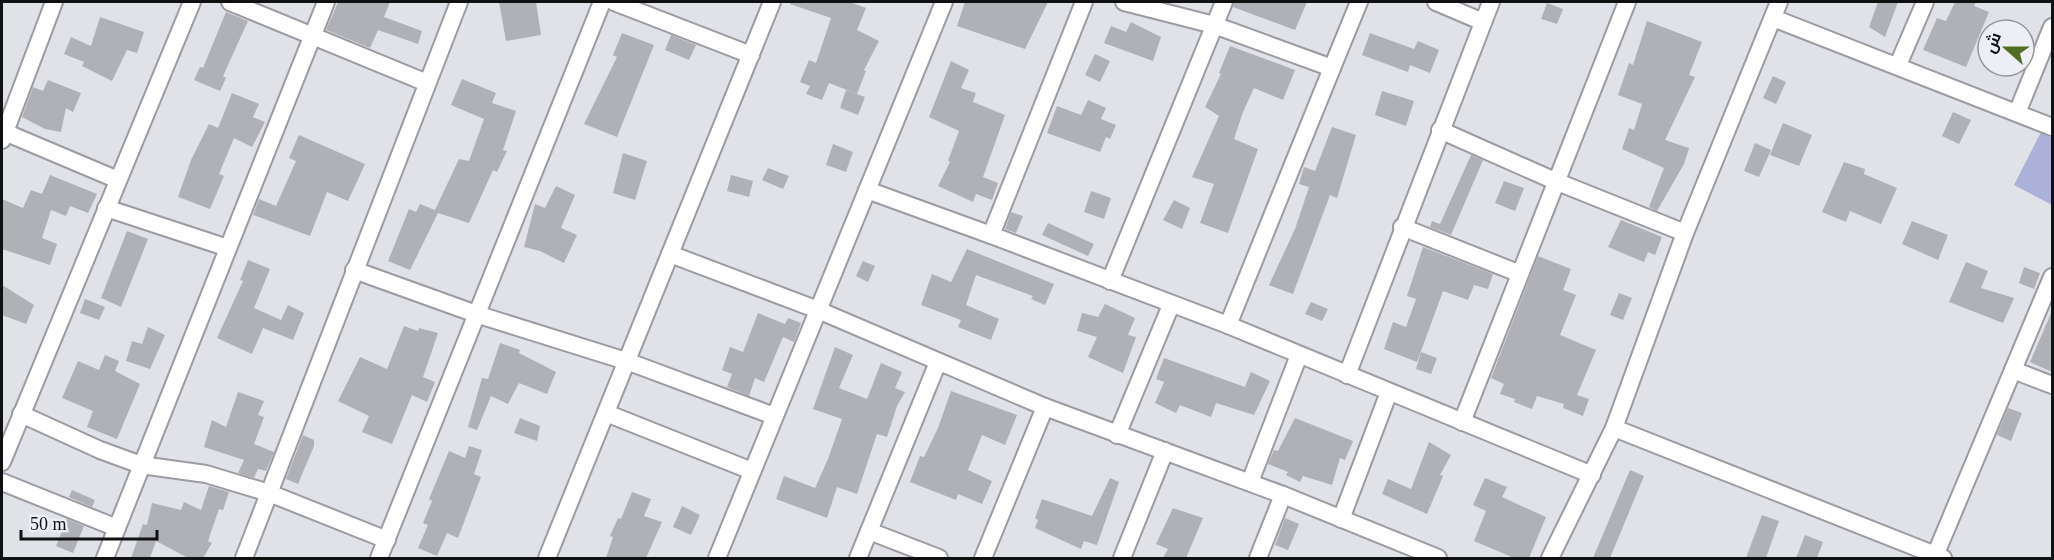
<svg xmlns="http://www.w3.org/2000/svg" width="2054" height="560" font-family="'Times New Roman',Cairo,serif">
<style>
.forest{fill:#abb1d9}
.building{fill:#b0b1b7}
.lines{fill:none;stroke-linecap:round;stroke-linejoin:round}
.minor-casing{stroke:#9b9ca3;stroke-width:20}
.minor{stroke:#fff;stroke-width:16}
</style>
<rect width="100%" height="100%" fill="#e1e2e8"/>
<!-- forest -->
<polygon class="forest" points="2041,132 2052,138 2052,205 2014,185"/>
<!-- building -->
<g class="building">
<polygon points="338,2 390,2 384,17 422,31 418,44 378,30 370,48 326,30"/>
<polygon points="499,2 536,2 541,35 506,41"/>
<polygon points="791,2 850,2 866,8 857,30 879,41 864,70 866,71 857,94 829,83 822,100 806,94 810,86 800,82 809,60 816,63 831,18 790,4"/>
<polygon points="965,2 1048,2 1025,49 957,26"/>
<polygon points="1234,2 1307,2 1295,30 1233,7"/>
<polygon points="1878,2 1898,2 1885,37 1869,27"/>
<polygon points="1955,2 1976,2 1974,6 1989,12 1966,67 1923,50 1937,18 1946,21"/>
<polygon points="1547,3 1563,9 1557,24 1541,19"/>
<polygon points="226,12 248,21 223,76 226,78 220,91 194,80 200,67 203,68"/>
<polygon points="100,17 144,32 137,53 127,50 112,81 82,66 84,62 64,54 71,37 91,46"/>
<polygon points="1647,21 1702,42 1689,75 1695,77 1665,140 1689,148 1684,164 1657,211 1649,207 1664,168 1622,149 1629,128 1634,130 1642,104 1618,95 1629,63 1633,65"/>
<polygon points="1131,22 1161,37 1153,61 1104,43 1111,26 1126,32"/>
<polygon points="622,33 654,45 617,137 584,124 617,57 613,55"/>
<polygon points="1370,33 1414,49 1418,41 1439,50 1430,73 1410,65 1408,72 1362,55"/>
<polygon points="671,35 696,45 689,60 665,50"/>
<polygon points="1230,46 1295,70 1283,100 1254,88 1243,112 1234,139 1258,149 1228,233 1200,223 1214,184 1192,177 1219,116 1205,107 1221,74 1219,73"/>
<polygon points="1095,54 1110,61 1100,82 1085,75"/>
<polygon points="951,61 969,70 961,88 976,93 973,102 1005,115 983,177 998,183 992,200 976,194 973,202 938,186 950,162 948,161 959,131 929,117"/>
<polygon points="1773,76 1786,82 1776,104 1763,98"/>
<polygon points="462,79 496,93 492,103 516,111 503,150 507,151 497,172 493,170 469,223 438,213 410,270 388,261 409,209 416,212 420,204 435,210 459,159 469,161 484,119 451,105"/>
<polygon points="48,80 81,93 73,112 66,108 61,132 45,129 22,117 33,87 43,91"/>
<polygon points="846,90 865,97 858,115 840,108"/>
<polygon points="1382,91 1414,101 1406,126 1375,115"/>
<polygon points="232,93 259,104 253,117 265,122 252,147 234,138 219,174 224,176 210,209 178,197 191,160 209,124 218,128"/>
<polygon points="1088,100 1106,108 1101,119 1116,125 1110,139 1106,137 1100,152 1047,133 1057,106 1081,115"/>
<polygon points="1953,112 1971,120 1959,144 1942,136"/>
<polygon points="1783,123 1812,135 1799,166 1770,155"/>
<polygon points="1332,127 1356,135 1337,198 1330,195 1293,294 1269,285 1295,229 1309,187 1299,184 1304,167 1315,171"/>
<polygon points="299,135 365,164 348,201 327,192 310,236 253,215 259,199 276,206 296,161 289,158"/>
<polygon points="1755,143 1771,150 1759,177 1744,171"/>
<polygon points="833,144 853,152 846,172 826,165"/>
<polygon points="623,153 647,161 635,200 613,193"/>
<polygon points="1471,155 1483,160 1451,235 1430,227 1432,221 1440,224"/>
<polygon points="1844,162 1865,169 1864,174 1897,188 1881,224 1850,211 1846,222 1822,212"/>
<polygon points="768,168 789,176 783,189 762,180"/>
<polygon points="50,175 97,194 88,213 70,206 66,216 51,210 42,238 57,244 50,265 2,249 2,199 23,208 31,190 42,194"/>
<polygon points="731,175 753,181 749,197 727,191"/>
<polygon points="1504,181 1524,188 1515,211 1495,203"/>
<polygon points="556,186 575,195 561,228 577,235 564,263 540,251 524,247 535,204 545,208"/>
<polygon points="1091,191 1111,198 1104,219 1084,212"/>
<polygon points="1174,200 1190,208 1182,229 1163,220"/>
<polygon points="1011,212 1023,216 1016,233 1005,229"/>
<polygon points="1621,220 1662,237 1655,255 1648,252 1644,262 1608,247"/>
<polygon points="1912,221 1948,235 1938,260 1902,244"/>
<polygon points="1048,223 1094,244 1088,256 1042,235"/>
<polygon points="127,231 148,239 121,307 101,298"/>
<polygon points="1423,247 1493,274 1488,289 1474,285 1468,300 1443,291 1417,362 1384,349 1393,322 1406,327 1416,299 1407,296"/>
<polygon points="967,249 1054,284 1045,305 1031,299 1033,296 976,275 966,305 999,319 991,340 958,327 961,320 921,305 932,274 951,282"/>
<polygon points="1538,256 1571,269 1563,290 1576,295 1560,335 1596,350 1577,395 1589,399 1583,416 1563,408 1564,404 1537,396 1532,409 1514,402 1515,399 1500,394 1504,384 1491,378"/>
<polygon points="248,260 270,269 254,308 281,320 288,305 304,313 293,340 263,328 252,354 217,338 243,281 240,280"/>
<polygon points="863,261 875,266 868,282 856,276"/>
<polygon points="1966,262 1988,271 1981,288 2014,298 2003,323 1949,302"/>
<polygon points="2024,267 2040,273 2034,289 2019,283"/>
<polygon points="2,285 34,305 26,324 2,315"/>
<polygon points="1619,293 1632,298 1623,320 1610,315"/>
<polygon points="85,299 105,307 99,320 80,313"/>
<polygon points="1311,302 1328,309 1322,321 1305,314"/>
<polygon points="1105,304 1135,318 1128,335 1136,337 1123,373 1088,357 1097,337 1077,331 1082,313 1098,317"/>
<polygon points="2052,311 2052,372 2030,362"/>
<polygon points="758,313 785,324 788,318 801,323 794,342 783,337 764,382 755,378 749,396 727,387 732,374 722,370 730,347 743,352"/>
<polygon points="404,326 418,331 419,328 438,333 423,377 435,382 427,402 412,395 392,444 362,432 369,416 338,401 360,357 387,369"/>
<polygon points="148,327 165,335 150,369 126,361 132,341 142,344"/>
<polygon points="500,343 520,350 519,353 556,372 547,394 519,383 508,404 491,396 477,430 468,427 482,378 488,379"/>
<polygon points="835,347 853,355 839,388 867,399 881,363 902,372 895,388 905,392 897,406 887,437 877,434 857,494 837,487 827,518 776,499 784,476 815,488 828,459 842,419 813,409"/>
<polygon points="1421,352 1437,358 1431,374 1416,369"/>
<polygon points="105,355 119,361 115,371 140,384 117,439 87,427 93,411 62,398 78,361 99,370"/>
<polygon points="1164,358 1245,387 1251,372 1270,381 1254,415 1216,403 1211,417 1180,405 1176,413 1155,403 1164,382 1156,379"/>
<polygon points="951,391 1017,415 1005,445 982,435 968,470 992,481 982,504 958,494 956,500 910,482 920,456 924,457 938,428"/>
<polygon points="238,392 264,401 258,415 264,417 254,444 274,452 266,471 258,469 254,478 238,473 244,460 204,447 212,420 226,427"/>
<polygon points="2008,408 2022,413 2011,441 1997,435"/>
<polygon points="520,418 540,426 537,441 514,433"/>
<polygon points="1295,418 1353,441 1345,460 1340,458 1332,485 1303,476 1300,482 1286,475 1288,472 1268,464 1274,450 1278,451"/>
<polygon points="303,435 314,440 314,446 298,484 286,479"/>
<polygon points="1429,442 1451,455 1440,475 1443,476 1427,514 1382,494 1388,479 1411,489"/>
<polygon points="469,446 482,450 474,474 481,477 458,538 447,533 437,556 418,548 428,525 423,523 432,501 429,499 449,451 465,458"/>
<polygon points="1630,470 1644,476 1610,558 1593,558"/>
<polygon points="1110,478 1119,482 1097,545 1084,541 1081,549 1035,528 1038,520 1035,518 1042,499 1092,516"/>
<polygon points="1485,478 1507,487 1502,497 1546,517 1529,558 1514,558 1474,541 1486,511 1473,505"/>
<polygon points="209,486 229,492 223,510 219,509 208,541 212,543 203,558 188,558 156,541 150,558 131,558 143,524 147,525 152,503 181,510 184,502 201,510"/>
<polygon points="72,490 95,500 92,507 69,497"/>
<polygon points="632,492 651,499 644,516 662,522 646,558 606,558 613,537 610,536 618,518 621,519"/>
<polygon points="682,506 700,515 691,535 673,527"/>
<polygon points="1173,508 1203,518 1186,558 1163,558 1168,549 1156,544"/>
<polygon points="1762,515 1779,521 1766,558 1746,558"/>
<polygon points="1285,518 1299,524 1288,550 1275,545"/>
<polygon points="67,519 84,526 73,553 56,546"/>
<polygon points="1805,535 1823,542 1817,558 1796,558"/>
</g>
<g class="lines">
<defs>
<g id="minor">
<polyline points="230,2 427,83"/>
<polyline points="614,2 751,55"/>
<polyline points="1124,2 1214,25 1332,68 1228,325"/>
<polyline points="1436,2 1483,22"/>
<polyline points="1773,18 2052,127"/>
<polyline points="1898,65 1925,2"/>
<polyline points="1332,68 1359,2"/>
<polyline points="2017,113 2052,27"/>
<polyline points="1440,130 1555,181 1685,233"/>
<polyline points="2,131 118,180"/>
<polyline points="2,140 54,2"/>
<polyline points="867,190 991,235 1084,2"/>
<polyline points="106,208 228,248"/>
<polyline points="1402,227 1518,273"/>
<polyline points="991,235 1228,325 1592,475"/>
<polyline points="670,254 818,310 1045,407 1283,495 1438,558"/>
<polyline points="354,270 479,315 629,362 774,416"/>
<polyline points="1110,281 1224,2"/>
<polyline points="2013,370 2052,385"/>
<polyline points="1347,375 1491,2"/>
<polyline points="606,413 752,471"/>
<polyline points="21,414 100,450 141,465 206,474 269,493 387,540"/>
<polyline points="1462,422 1627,2"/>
<polyline points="1614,428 1943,558"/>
<polyline points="1117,435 1171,305"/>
<polyline points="2,462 192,2"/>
<polyline points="2,482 117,528"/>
<polyline points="1250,482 1299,355"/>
<polyline points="1341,519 1389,392"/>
<polyline points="869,531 939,558"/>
<polyline points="105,558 326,2"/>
<polyline points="244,558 459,2"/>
<polyline points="379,558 602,2"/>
<polyline points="547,558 772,2"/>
<polyline points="717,558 944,2"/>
<polyline points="858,558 938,362"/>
<polyline points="983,558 1045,407"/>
<polyline points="1122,558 1165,451"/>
<polyline points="1258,558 1283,495"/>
<polyline points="1550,558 1614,428 1685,233 1779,2"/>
<polyline points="1934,558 2052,277"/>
</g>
</defs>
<!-- minor casing -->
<use href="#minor" class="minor-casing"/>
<!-- minor -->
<use href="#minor" class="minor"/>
</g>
<!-- border -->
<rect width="2054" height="560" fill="none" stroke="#101113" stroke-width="6"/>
<!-- north arrow -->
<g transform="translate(2006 48) rotate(291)"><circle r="28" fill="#eeeff6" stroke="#95969b" stroke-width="1.5"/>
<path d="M0-4.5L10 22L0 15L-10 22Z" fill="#506d21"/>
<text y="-9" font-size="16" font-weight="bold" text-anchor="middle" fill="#101113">ش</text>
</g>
<!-- scale -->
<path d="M21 530v9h136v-9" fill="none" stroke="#101113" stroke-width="3"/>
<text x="30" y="530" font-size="18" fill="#101113" stroke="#eeeff6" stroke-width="4.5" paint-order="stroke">50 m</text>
</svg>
